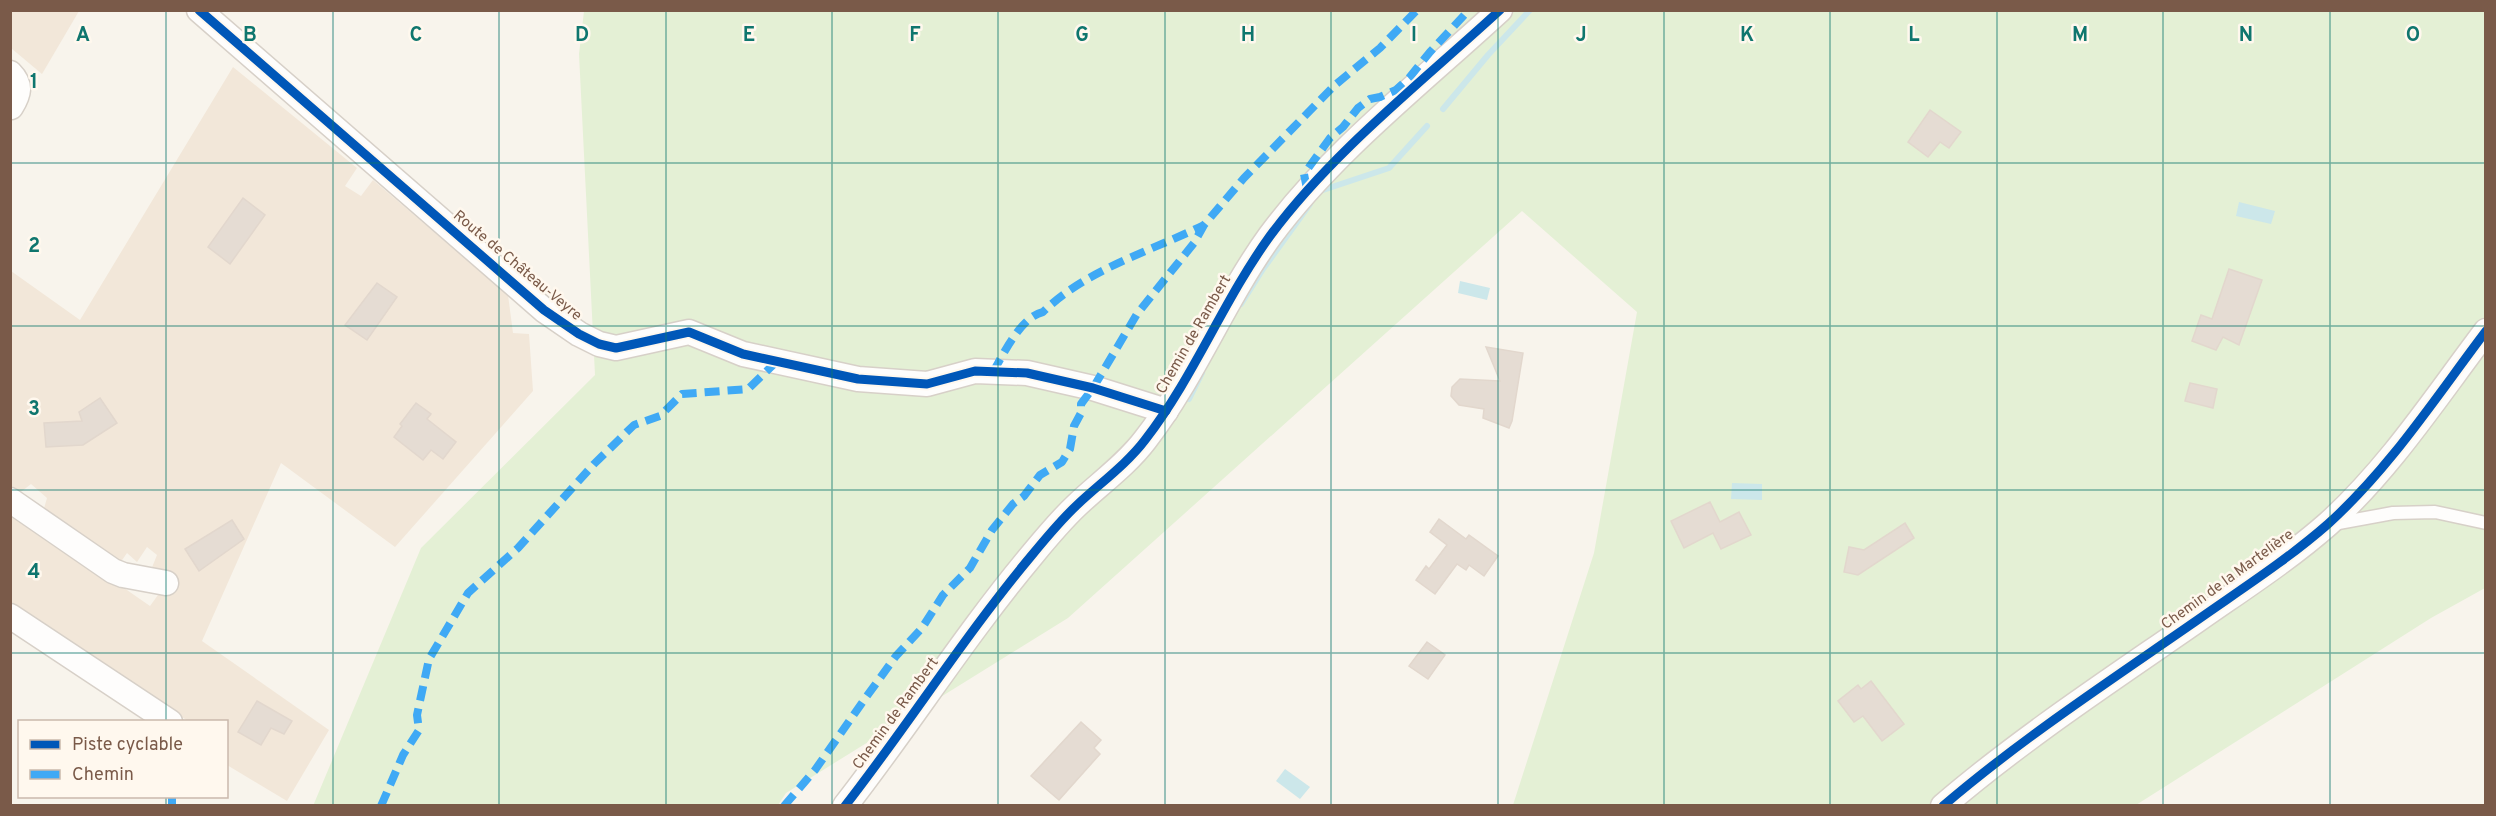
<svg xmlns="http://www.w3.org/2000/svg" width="2496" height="816" font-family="Overpass,sans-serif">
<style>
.residential{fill:#f2e7d9}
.green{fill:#e4f0d5}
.water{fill:#cce7ea}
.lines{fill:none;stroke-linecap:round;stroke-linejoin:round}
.stream{stroke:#cce7ea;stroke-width:6}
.building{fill:#e5dcd3;stroke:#e2d7cd;stroke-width:1.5}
.service-casing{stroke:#d7d0c8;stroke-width:15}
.minor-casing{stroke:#d7d0c8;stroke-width:27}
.service{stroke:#fefdfc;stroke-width:12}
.minor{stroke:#fefdfc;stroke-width:24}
.quiet{stroke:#3fa9f5;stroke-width:8;stroke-dasharray:15 8;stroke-linecap:butt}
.cycleway-casing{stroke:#fff8ee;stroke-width:13}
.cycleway{stroke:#0057b8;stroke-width:9}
.grid{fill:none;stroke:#0f766e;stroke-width:1.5;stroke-opacity:0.55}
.labels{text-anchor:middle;stroke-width:5;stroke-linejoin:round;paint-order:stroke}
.street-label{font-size:15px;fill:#7a5a49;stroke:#fff8ee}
.grid-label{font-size:20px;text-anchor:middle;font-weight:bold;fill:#0f766e;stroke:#fff8ee;stroke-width:5;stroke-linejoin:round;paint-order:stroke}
</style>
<rect width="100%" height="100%" fill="#f8f4ec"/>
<!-- residential -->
<g class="residential">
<polygon points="11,10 79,11 42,74 11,48"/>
<polygon points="233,67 357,168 345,186 361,196 373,180 508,295 513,333 529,334 533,391 395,547 281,463 202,641 329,730 287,801 227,765 226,722 188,721 11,602 10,509 150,606 171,577 151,570 157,555 147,547 137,562 127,553 118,566 43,512 47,498 31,484 17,495 11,491 11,271 80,320"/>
</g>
<!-- green -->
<polygon class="green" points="584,11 2485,11 2485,588 2431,618 2136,805 1513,805 1594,553 1637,312 1522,211 1068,618 786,793 778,805 313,806 421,548 595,375 579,54"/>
<!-- water -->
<g class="water">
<polygon points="2239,202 2275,211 2271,224 2236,216"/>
<polygon points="1460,281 1490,288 1487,300 1458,293"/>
<polygon points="1732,483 1762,484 1762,500 1731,499"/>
<polygon points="1285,769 1310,787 1300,799 1276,781"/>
</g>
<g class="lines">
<!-- stream -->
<g class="stream">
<polyline points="1443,109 1488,55 1530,10"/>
<polyline points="1320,191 1389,168 1427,126"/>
<polyline points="1241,304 1263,269 1310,204"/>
<polyline points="1189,399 1202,373"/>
</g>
</g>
<!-- building -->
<g class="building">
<polygon points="1930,110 1961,132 1949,148 1940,142 1928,157 1908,142"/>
<polygon points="243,198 265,215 230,264 208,247"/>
<polygon points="2229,269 2262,280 2239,345 2223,337 2216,350 2192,341 2201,315 2212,319"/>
<polygon points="377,283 397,297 367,340 345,325"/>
<polygon points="1486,347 1523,353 1512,421 1509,428 1483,418 1484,409 1459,405 1451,396 1452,387 1460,379 1500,381"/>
<polygon points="2190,383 2217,389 2213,408 2185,401"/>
<polygon points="100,398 117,423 83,445 46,447 44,423 82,421 79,412"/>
<polygon points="416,403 431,414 427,419 456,442 443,459 431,450 423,460 394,437 402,426 400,424"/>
<polygon points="1710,502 1720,522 1739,512 1751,535 1721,549 1713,533 1684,548 1671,521"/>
<polygon points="1439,519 1466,539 1469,535 1498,556 1484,576 1469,565 1466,570 1457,564 1435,594 1416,580 1426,566 1429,569 1447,545 1430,532"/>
<polygon points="232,520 244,539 199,571 185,549"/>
<polygon points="1905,523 1914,538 1858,575 1844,572 1849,547 1864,550"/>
<polygon points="1427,642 1445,655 1428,679 1409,666"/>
<polygon points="1871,681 1904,724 1882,741 1863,716 1854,722 1838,701 1858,685 1861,689"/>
<polygon points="257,701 292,721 284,734 271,728 261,745 238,732"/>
<polygon points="1081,722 1101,740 1094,748 1100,754 1059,800 1031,776"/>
</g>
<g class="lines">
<defs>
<polyline id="service" points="2333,524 2393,513 2435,512 2486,523"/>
<g id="minor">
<polyline points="199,10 544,310 579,334 599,344 616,348 689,332 743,354 858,379 927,384 975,371 1027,373 1093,388 1166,411"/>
<path d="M10 73C22 85 19 94 11 107"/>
<polyline points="10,500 113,571 123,575 166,583"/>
<polyline points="10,616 170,722"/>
<path d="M845 806C909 724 965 635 1032 555 1046 538 1061 520 1077 505 1099 484 1126 465 1145 440 1194 377 1223 301 1270 236 1332 152 1423 81 1500 10"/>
<path d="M1943 806C2021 739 2111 680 2196 621 2240 590 2287 560 2328 524 2390 468 2436 397 2486 331"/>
</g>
</defs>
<!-- service casing -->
<use href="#service" class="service-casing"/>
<!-- minor casing -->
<use href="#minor" class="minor-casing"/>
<!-- service -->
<use href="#service" class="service"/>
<!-- minor -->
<use href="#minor" class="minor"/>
<!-- quiet -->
<g class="quiet">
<polyline points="1307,189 1304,174 1330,138 1343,127 1358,108 1370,99 1380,97 1396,90 1409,78 1430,52 1469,10"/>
<path d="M993 372C1004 353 1021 317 1043 312 1087 269 1149 252 1204 225"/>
<polyline points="172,806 172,796"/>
<polyline points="381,806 403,755 419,730 417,715 429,659 468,593 518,548 594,464 634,425 660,416 682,394 748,389 777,361"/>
<polyline points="784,806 815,770 864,700 896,656 922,628 943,595 970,568 992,530 1013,504 1024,496 1040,475 1062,462 1070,449 1074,426 1081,413 1081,404 1093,388 1137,314 1194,243 1204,225 1244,178 1335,85 1380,48 1417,10"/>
</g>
<defs>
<g id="cycleway">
<polyline points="199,10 544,310 579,334 599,344 616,348 689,332 743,354 858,379 927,384 975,371 1027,373 1093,388 1166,411"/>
<path d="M845 806C909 724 965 635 1032 555 1046 538 1061 520 1077 505 1099 484 1126 465 1145 440 1194 377 1223 301 1270 236 1332 152 1423 81 1500 10"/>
<path d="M1943 806C2021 739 2111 680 2196 621 2240 590 2287 560 2328 524 2390 468 2436 397 2486 331"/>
</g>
</defs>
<!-- cycleway casing -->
<use href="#cycleway" class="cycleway-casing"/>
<!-- cycleway -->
<use href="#cycleway" class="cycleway"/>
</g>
<!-- grid -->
<path class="grid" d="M166 10V722M333 10V806M499 10V806M666 10V806M832 10V806M998 10V806M1165 10V806M1331 10V806M1498 10V806M1664 10V806M1830 10V806M1997 10V806M2163 10V806M2330 10V806M10 163H2486M10 326H2486M10 490H2486M10 653H2486M166 796V806"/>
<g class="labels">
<!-- street labels -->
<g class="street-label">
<text transform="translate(518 265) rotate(40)" y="5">Route de Château-Veyre</text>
<text transform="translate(1193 334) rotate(-60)" y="5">Chemin de Rambert</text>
<text transform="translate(2227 579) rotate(-36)" y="5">Chemin de la Martelière</text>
<text transform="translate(895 713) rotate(-54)" y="5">Chemin de Rambert</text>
</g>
</g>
<g class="grid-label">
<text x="83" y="41">A</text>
<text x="250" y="41">B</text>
<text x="416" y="41">C</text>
<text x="582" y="41">D</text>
<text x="749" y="41">E</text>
<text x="915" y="41">F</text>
<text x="1082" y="41">G</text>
<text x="1248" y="41">H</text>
<text x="1414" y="41">I</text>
<text x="1581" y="41">J</text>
<text x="1747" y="41">K</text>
<text x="1914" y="41">L</text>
<text x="2080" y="41">M</text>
<text x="2246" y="41">N</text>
<text x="2413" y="41">O</text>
<text x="34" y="88">1</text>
<text x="34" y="252">2</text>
<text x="34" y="415">3</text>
<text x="34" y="578">4</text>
</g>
<!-- border -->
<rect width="2496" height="816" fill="none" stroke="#7a5a49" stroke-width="24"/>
<!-- legend -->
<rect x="18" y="720" width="210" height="78" fill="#fff8ee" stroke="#cab9ac" stroke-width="1.5"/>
<rect x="30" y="740" width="30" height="9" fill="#0057b8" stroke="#cab9ac" stroke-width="1.5"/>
<text x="72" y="750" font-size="18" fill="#7a5a49">Piste cyclable</text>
<rect x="30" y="770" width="30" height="9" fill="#3fa9f5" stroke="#cab9ac" stroke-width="1.5"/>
<text x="72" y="780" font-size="18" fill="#7a5a49">Chemin</text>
</svg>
